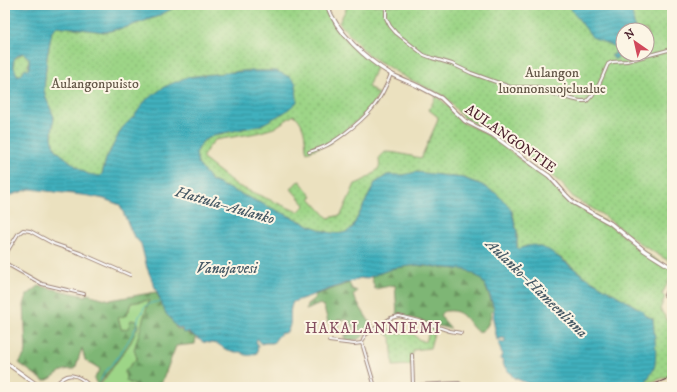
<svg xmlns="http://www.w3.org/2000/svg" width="677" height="392" font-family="'IM FELL DW Pica',serif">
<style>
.green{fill:#9dd587;stroke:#747a59}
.forest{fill:url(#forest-firs);stroke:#646a50}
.park{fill:url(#park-dots);stroke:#747a59;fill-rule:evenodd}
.water{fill:url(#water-rules);stroke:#466874;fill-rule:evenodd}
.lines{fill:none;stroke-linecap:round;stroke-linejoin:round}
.stream{stroke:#41b0bd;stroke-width:1}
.minor-casing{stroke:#9a8075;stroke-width:4}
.tertiary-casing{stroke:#9a8075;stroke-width:5}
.secondary-casing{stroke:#9a8075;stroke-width:5}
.minor{stroke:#fff;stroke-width:2}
.tertiary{stroke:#fff;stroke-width:3}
.secondary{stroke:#fff;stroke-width:3}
.rail{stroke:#4a1f2b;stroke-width:1}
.labels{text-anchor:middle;stroke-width:4;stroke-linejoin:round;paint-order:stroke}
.park-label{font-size:14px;fill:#635647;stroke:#fcf5e5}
.street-label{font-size:14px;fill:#4a1f2b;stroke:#fcf5e5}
.water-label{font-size:15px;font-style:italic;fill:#465965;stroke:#fcf5e5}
.neighbourhood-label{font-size:15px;letter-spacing:1px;fill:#834c5e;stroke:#fcf5e5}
</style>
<defs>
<pattern id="forest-firs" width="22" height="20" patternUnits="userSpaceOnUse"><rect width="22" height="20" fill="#7eb674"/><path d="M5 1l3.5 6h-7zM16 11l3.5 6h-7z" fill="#69935f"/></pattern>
<pattern id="park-dots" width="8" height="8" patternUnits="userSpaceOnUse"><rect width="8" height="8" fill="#9dd587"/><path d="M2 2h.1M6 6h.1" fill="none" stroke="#89b675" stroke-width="1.8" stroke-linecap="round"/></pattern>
<pattern id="water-rules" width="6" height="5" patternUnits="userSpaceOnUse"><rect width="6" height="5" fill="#41b0bd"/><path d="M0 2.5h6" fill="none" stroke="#388f9a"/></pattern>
</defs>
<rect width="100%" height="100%" fill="#fcf5e5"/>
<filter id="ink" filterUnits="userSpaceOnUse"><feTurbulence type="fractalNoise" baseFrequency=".025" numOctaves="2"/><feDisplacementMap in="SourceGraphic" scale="8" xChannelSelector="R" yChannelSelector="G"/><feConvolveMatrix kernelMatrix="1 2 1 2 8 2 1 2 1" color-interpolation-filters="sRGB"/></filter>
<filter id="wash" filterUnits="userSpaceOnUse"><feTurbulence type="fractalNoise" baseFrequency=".012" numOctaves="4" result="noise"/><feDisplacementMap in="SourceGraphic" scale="16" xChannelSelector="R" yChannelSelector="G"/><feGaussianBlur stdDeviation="0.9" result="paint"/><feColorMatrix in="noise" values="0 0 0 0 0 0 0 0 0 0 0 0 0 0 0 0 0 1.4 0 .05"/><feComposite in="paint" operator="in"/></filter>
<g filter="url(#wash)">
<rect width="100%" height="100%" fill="#ebe1bf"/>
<!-- green -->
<polygon class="green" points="149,300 143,321 137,358 126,381 139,387 99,387 131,342 128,328 122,330 121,328 118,318 129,311 130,303"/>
<!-- forest -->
<g class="forest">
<path d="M418 265 467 270 480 278 485 285 494 309 491 312C491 320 487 331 478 332 467 325 466 309 447 311 443 311 442 312 440 316L450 327V329L397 314 395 285 375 289 371 276 394 268Z"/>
<path d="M349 283 352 289 357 291 353 296 369 321 373 326C361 337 363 341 345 340L344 337 346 333 351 334 355 329 346 319 337 320 340 325 337 327 328 322 324 307 320 304 309 309 306 310 307 304 315 298V295Z"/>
<path d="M39 286 86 296 87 294 110 300 156 292 164 307 166 314 171 317 176 328 196 337 195 344 176 346 160 387H139L126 381 125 371 137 358 134 350 149 300 131 303 127 315 118 318 121 328 122 330 128 328 131 320 137 321 139 325 131 342 98 386 94 379 100 369 85 360 82 348 75 369C57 368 57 378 44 381L19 363 26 352 24 304 27 295Z"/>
</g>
<!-- park -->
<g class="park">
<path d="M179 5H324C335 30 354 50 377 65L368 87 374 90 373 92 380 94 362 117 332 140 331 143 307 152C305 148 306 143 305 138 304 129 301 120 294 115L274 128 257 133 215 140 208 148 202 158 238 186 298 212 305 205 291 189 297 182 300 181 312 197 310 198 328 218 341 215 355 184C362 182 375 174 379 167 380 165 379 161 379 158L385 152C397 152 409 156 421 158L437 122 438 117 429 110 436 96 446 104 463 123 481 131 499 142 521 160 544 176 551 183 553 188 555 186 565 197 574 204 607 223 644 252 672 270V275L662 294 665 297 660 309 668 321 672 323V375L645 384 646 380 652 372 653 319 645 315 643 311 584 276 561 258 527 246 519 249 517 248V232L512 211 497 194 482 185 463 178 416 172 404 175H387L375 183 352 228C340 239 324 231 311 226L212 181 198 164 196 153 203 141 214 135 261 125 276 71H243L187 77 134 116 122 128 106 159 102 174 99 177 88 174 81 170 57 151 53 144 52 135 54 117 46 98 44 90 47 57 52 31 57 26 105 32 127 27 156 17Z"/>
<path d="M348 5H672V263L642 245 600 213 574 198 561 183 508 142 463 117 444 96 405 77 367 54 339 23ZM623 30H647V54H623Z"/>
<polygon points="23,53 29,58 28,66 30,67 28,70 24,70 21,75 16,75 13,66 14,59"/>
<path d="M385 323C392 336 400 333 413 333L418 339 426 342 430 327 435 329 430 348 413 350V354L411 355V365L393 366 391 337 378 327Z"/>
</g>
<!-- water -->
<g class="water">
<path d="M5 5H179L156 17 127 27 105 32 57 26 52 31 47 57 44 90 46 98 54 117 52 135 53 144 57 151 81 170 88 174 100 176 102 174 106 159 122 128 134 116 146 100 164 87 187 77 243 71H276L290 77 296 83 297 102 285 112 261 125 214 135 203 141 196 153 198 164 212 181 311 226C324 231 340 239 352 228L375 183 387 175H404L416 172 463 178 482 185 497 194 508 205 512 212 517 232V248L519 249 527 246 534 245 549 250 584 276 643 311 645 315 653 319C654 333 657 349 655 364 654 373 645 378 645 387H537L514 378 504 366 502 360 500 359 502 354 498 342 502 341V343H504L505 339 503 338 497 340 493 319 494 309 490 296 485 285 480 278 467 270 418 265 394 268 364 279 361 278 293 302C287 314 294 321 287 332L280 334 273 343H265L261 344 258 339 256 340 258 346 257 353C250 356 247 357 241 352H235L225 349 218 344 203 342 188 332 183 333 182 329C171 326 174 320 166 314L147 268 141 244 133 235 120 205 104 199 90 196 30 189 5 197ZM23 53 29 58V67L28 70 25 68 21 75H17C13 64 10 58 23 53Z"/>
<polygon points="568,5 631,5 635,30 623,30 623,42 617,46 618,57 616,59 614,59 611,55 615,55 615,47 592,37"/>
</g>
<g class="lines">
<!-- stream -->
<polyline class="stream" points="97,386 105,372 118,357 132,335 137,325 139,316 142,313 144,307 151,303 161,301"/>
</g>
</g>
<g filter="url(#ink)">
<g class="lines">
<defs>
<g id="minor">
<path d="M386 5V18L390 26 396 33 424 55 432 58 452 64 471 73 510 87H538L559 96 580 101H587C598 91 602 77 608 64L612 62 627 61 672 49"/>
<path d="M309 152C326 147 330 144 344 134 369 115 380 103 391 74"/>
<polyline points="5,255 18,234 23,230 30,231 54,244 80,253 130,275"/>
<polyline points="5,263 42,284 84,294"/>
<polyline points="672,280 665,295 672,302"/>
<polyline points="329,341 354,344 362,343"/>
<polyline points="362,343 365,335 391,318 399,316 426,323 450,331 461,333"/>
<polyline points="362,343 375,387"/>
<polyline points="412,355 413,385"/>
<path d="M54 387C67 370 77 373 91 387"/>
<polyline points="379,387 459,383 464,387"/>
</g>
<g id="tertiary">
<path d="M327 5C336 32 367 60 391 74 400 79 410 82 420 87"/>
<polyline points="5,362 40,387"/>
</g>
<polyline id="secondary" points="420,87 441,98 465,121 493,135 539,169 549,176 566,195 574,203 610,223 645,251 672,268"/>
</defs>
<!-- minor casing -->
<use href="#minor" class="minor-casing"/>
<!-- tertiary casing -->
<use href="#tertiary" class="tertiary-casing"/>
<!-- secondary casing -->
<use href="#secondary" class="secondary-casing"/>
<!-- minor -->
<use href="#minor" class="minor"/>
<!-- tertiary -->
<use href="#tertiary" class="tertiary"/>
<!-- secondary -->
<use href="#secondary" class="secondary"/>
<!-- rail -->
<polyline class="rail" points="647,387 672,377"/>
</g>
</g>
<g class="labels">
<!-- park labels -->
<g class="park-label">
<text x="552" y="77">Aulangon<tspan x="552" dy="16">luonnonsuojelualue</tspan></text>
<text x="95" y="88">Aulangonpuisto</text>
</g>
<!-- street labels -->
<g class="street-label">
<text transform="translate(511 138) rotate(35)" y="5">AULANGONTIE</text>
</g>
<!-- water labels -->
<g class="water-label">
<text transform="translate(225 205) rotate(16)" y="5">Hattula–Aulanko</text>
<text x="227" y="273">Vanajavesi</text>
<text transform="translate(537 288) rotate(44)" y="5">Aulanko–Hämeenlinna</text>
</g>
<!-- neighbourhood labels -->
<g class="neighbourhood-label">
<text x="373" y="333">HAKALANNIEMI</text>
</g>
</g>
<!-- margin -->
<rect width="677" height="392" fill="none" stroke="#fcf5e5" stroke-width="20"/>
<!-- north arrow -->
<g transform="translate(635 42) rotate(326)"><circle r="19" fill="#fcf5e5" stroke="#b59f9b"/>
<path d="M0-3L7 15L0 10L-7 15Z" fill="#d1495b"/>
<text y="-6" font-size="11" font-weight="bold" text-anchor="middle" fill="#4a1f2b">N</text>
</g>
</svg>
